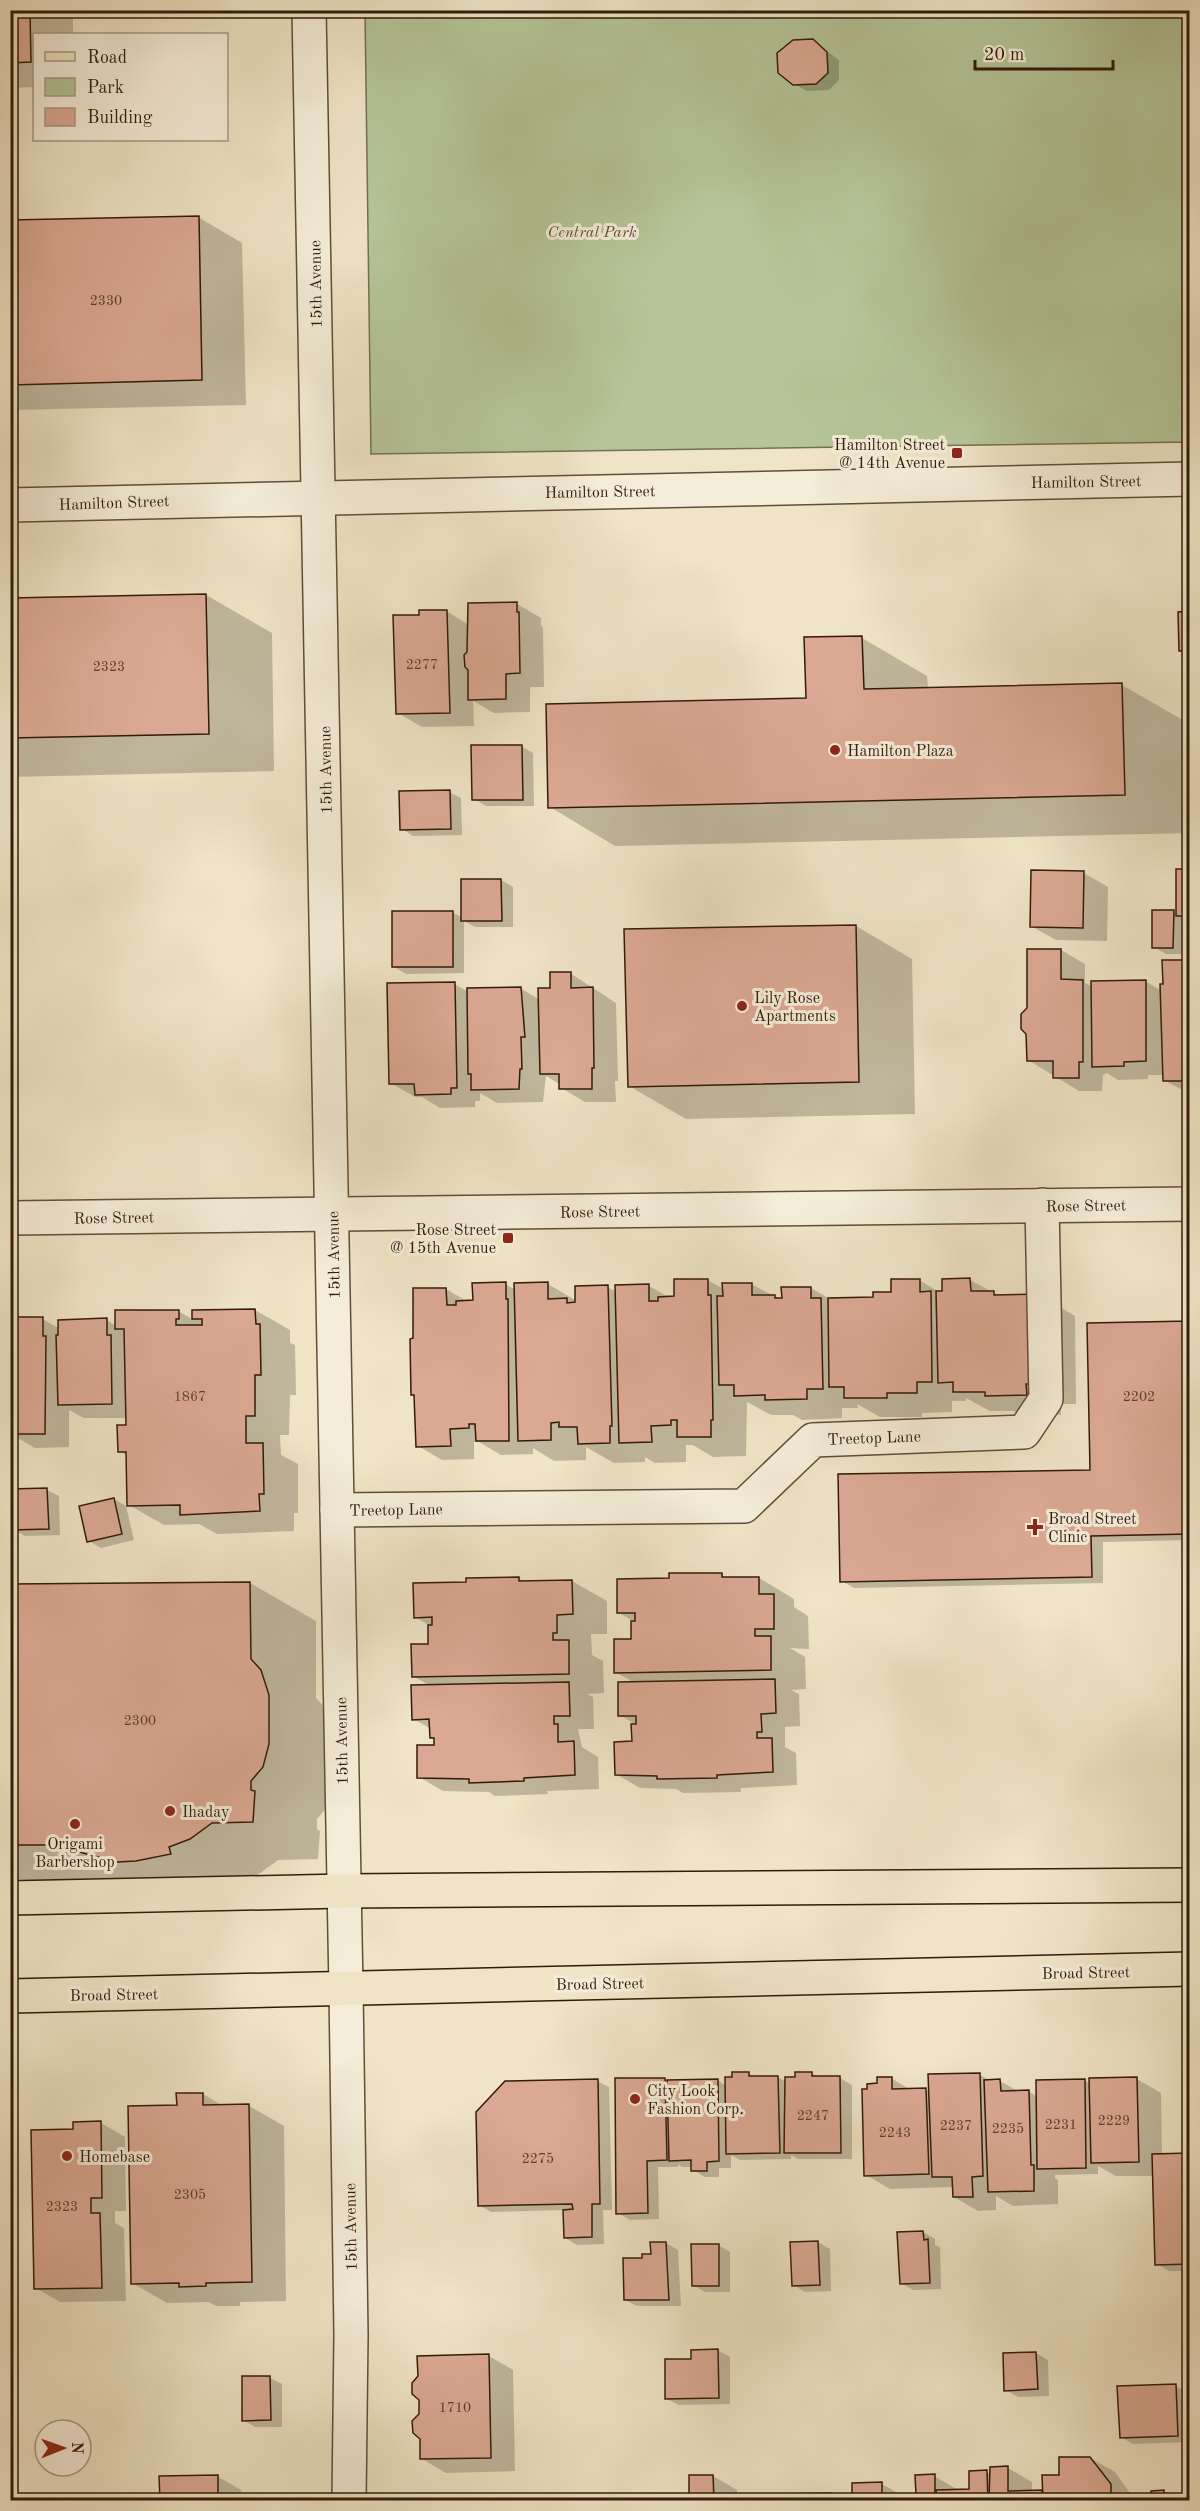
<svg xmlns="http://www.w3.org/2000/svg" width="1200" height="2511" font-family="'Old Standard TT',serif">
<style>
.green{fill:#b5c598;stroke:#747052;stroke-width:1.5}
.shadow{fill:#0003}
.building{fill:#dba893;stroke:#331a0b;stroke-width:1.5}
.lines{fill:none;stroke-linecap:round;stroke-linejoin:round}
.minor-casing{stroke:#624c3a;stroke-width:36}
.major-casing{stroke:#331a0b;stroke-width:36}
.minor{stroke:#f5edd9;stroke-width:33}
.major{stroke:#efe4c5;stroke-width:33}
.poi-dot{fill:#8f2418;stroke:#f5edd9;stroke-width:2}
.labels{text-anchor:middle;stroke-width:6;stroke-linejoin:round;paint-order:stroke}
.number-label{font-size:14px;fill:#5d3e2d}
.park-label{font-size:16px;font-style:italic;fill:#5a4d35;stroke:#f5edd9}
.street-label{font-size:16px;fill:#331a0b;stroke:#f5edd9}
.poi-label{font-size:16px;fill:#331a0b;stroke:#f5edd9;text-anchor:start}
</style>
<rect width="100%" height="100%" fill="#efe4c5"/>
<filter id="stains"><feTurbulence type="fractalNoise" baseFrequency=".00333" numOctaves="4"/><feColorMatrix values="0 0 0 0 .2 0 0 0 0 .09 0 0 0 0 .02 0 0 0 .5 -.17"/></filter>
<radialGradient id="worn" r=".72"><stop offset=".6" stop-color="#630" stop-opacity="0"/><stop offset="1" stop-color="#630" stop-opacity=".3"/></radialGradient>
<!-- green -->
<polygon class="green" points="365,11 1189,11 1189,442 371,454"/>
<!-- shadow -->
<g class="shadow">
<polygon points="10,10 73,10 73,34 34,34 34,87 10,88"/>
<polygon points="813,41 839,60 839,80 829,90 807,91 794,84"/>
<polygon points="198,217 242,243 246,405 10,410 10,222"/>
<polygon points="206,595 272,633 274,771 10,777 10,600"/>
<polygon points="517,604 541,618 541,626 543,627 544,687 530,687 530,712 494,713 473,701 474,726 422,727 398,713 421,617 446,611 469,625"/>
<polygon points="862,638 927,676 928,689 1122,685 1188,723 1190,833 615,846 550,807 807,700"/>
<polygon points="521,746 533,753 534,806 486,806 474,799"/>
<polygon points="449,792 461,798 462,835 413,836 402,829"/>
<polygon points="1190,871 1190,922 1185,919 1185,954 1166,954 1154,947 1173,912 1177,914"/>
<polygon points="1084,873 1108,887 1107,941 1056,940 1031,926"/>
<polygon points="501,880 513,887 513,927 475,927 464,921 464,973 406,974 394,967 452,912 463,918"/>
<polygon points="856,926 912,959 915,1114 686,1119 629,1086"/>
<polygon points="1061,950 1085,964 1085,983 1093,987 1145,981 1162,991 1190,961 1190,1094 1164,1080 1164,1075 1148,1075 1148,1079 1118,1080 1107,1073 1103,1075 1102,1091 1079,1091 1028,1060 1028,1008"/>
<polygon points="570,973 616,1003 618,1081 615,1081 616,1102 585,1102 561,1088 561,1085 546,1076 543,1102 497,1103 480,1093 480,1101 475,1101 475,1107 440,1108 422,1097 415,1097 391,1083 454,984 469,992 520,988 540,1000"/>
<polygon points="707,1280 724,1289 751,1284 780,1299 811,1288 830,1299 874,1298 892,1293 919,1280 941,1293 970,1280 1000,1296 1040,1295 1075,1316 1076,1404 1061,1404 1061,1415 1022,1415 1014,1411 990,1411 966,1398 966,1401 952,1401 952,1412 922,1413 922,1417 880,1417 857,1404 858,1408 842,1408 842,1418 802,1420 793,1415 771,1415 747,1402 746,1456 713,1457 693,1445 686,1445 686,1462 655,1463 645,1457 645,1462 614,1463 586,1447 586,1460 554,1461 533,1448 533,1454 501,1455 479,1442 474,1442 474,1459 442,1460 418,1446 416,1397 412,1394 415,1340 446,1289 468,1302 474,1302 505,1284 516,1290 548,1284 577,1301 607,1287 617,1292 649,1286 670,1298 676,1298"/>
<polygon points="255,1310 290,1330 290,1343 295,1345 296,1395 290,1395 289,1435 280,1435 281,1455 298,1464 298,1513 294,1513 294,1531 217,1534 199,1524 164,1525 129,1505 128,1456 119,1451 127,1426 127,1418 84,1418 69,1410 69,1447 35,1448 11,1434 42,1319 60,1329 107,1320 116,1326 178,1311 194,1320 193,1311"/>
<polygon points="1190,1323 1190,1540 1103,1542 1103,1583 854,1588 842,1581 1092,1471"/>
<polygon points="47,1490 59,1496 60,1535 25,1536 13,1529"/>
<polygon points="114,1499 126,1506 134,1540 101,1548 89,1541"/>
<polygon points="722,1575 729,1579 759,1578 794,1599 794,1607 808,1616 809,1649 790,1648 805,1657 806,1689 791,1690 799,1694 800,1726 785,1727 785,1747 796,1753 797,1785 741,1788 741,1792 683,1793 676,1789 640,1788 616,1774 633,1743 638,1726 620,1715 635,1683 615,1672 633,1640 633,1621 619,1613 671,1580"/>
<polygon points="518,1578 525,1582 572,1581 607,1601 607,1634 591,1634 592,1655 603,1661 604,1693 587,1694 593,1697 594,1729 578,1729 582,1747 598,1757 599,1789 547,1791 548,1794 495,1796 489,1792 443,1791 419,1777 436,1746 436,1740 431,1738 431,1729 414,1719 432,1687 413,1676 430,1646 429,1625 415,1617 467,1583"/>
<polygon points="250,1583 316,1621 316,1698 326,1709 329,1805 317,1819 317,1829 320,1831 318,1859 278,1860 256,1876 234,1884 16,1883 10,1880 10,1586"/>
<polygon points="812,2073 819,2078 840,2078 852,2085 852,2159 798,2159 791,2155 791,2159 740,2160 731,2155 731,2168 719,2168 719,2177 705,2177 693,2170 693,2167 682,2167 678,2164 678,2167 658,2167 659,2219 630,2220 618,2213 665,2079 669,2082 718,2080 726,2086 749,2074 756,2078 778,2077 786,2082"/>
<polygon points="980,2075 991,2081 1000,2081 1018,2091 1028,2091 1038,2097 1085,2081 1091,2084 1137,2079 1161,2093 1162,2155 1190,2154 1190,2271 1169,2271 1157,2264 1154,2176 1116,2176 1098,2166 1098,2174 1055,2175 1055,2178 1058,2180 1058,2204 1013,2206 996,2196 996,2210 978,2211 954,2197 954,2188 952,2187 890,2189 866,2175 868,2090 891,2078 911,2090 926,2089 930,2092"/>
<polygon points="597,2081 609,2087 612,2210 603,2210 604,2244 577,2245 565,2238 565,2210 491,2212 479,2205"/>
<polygon points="203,2094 223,2106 249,2106 284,2126 286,2301 240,2302 240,2306 216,2306 209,2302 167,2303 132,2283 178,2107"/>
<polygon points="101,2123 125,2137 126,2211 115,2211 115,2223 124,2228 126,2301 60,2302 36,2288 75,2130"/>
<polygon points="923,2232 935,2239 935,2245 940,2247 941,2289 913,2290 901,2283"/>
<polygon points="818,2242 830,2249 831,2291 805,2292 793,2285"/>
<polygon points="652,2243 666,2243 678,2250 681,2306 637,2306 625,2300 644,2259 652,2256"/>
<polygon points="718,2245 730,2252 730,2292 705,2292 693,2285"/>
<polygon points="718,2350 730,2357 730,2404 679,2405 667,2399 693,2360"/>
<polygon points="1036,2353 1048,2360 1049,2396 1018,2397 1006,2390 1004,2354"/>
<polygon points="489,2356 513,2370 515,2471 446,2473 422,2459 421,2400"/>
<polygon points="270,2378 282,2384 282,2427 255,2427 243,2420"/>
<polygon points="1176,2386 1188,2393 1190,2442 1133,2444 1121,2437"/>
<polygon points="1090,2458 1115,2472 1132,2496 1152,2496 1163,2492 1169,2495 1178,2495 1187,2500 853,2500 854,2484 882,2484 908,2499 917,2497 934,2476 958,2490 971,2490 986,2472 992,2475 1008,2468 1032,2482 1032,2492 1044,2492 1061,2477"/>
<polygon points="217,2476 241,2490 242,2499 275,2500 161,2500 161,2477"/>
<polygon points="713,2476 737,2490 737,2497 776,2496 783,2500 783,2496 830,2495 840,2500 641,2500 641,2498 691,2496"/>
</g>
<!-- building -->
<g class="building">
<polygon points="10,10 30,10 31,62 10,63"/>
<polygon points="813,39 827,52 828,73 816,84 793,85 778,73 777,53 793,40"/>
<polygon points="199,216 202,380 10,385 10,220"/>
<polygon points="206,594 209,734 10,738 10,598"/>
<polygon points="517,602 517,612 519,612 520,673 506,674 506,699 468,700 468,670 465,667 464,655 467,652 468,603"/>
<polygon points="419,610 447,610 450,713 396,714 393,615 419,615"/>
<polygon points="1190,611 1190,651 1179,651 1178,612"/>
<polygon points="862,636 864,689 1122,683 1125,795 548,808 546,704 806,698 804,637"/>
<polygon points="471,745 522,745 523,800 472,800"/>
<polygon points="450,790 451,829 400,830 399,791"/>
<rect x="1176" y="869" width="14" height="47"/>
<polygon points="1031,870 1084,871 1083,928 1030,927"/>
<polygon points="461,879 501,879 502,921 461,921"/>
<polygon points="1152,910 1174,910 1173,948 1152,948"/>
<rect x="392" y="911" width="61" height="56"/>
<polygon points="856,925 859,1082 628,1087 624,929"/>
<polygon points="1027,949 1061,949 1061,979 1083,980 1083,1062 1079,1062 1079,1078 1053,1078 1053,1061 1027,1061 1026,1034 1021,1029 1021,1014 1027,1008"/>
<polygon points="1162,960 1190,960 1190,1081 1163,1081 1160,984 1163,984"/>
<polygon points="550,972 571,972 571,988 593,987 594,1068 592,1068 592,1089 559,1089 559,1074 540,1074 538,988 550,988"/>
<polygon points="1146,980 1146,1061 1124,1062 1124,1066 1092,1067 1091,981"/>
<polygon points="455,982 457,1088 451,1088 451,1094 415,1095 414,1084 389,1084 387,983"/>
<polygon points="521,987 525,1037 521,1037 522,1069 520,1069 519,1089 471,1090 471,1074 468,1074 467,988"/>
<polygon points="970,1278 971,1291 994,1291 994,1295 1040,1294 1042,1384 1026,1384 1027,1395 985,1396 985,1392 953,1392 953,1382 938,1383 936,1291 942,1291 942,1279"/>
<polygon points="674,1279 708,1279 708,1295 711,1295 713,1420 711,1420 711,1437 677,1437 677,1420 671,1420 671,1425 651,1426 652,1442 619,1443 615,1285 649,1284 649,1301 658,1301 658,1297 674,1296"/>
<polygon points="891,1279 920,1279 920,1292 931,1291 932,1382 917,1382 917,1393 887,1393 887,1398 844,1398 844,1387 829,1387 828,1298 873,1297 873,1292 891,1292"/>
<polygon points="506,1282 506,1299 508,1299 509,1441 476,1441 475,1424 469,1424 469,1428 450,1429 451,1446 416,1447 414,1395 411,1395 410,1339 413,1338 413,1288 446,1288 447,1305 456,1305 456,1301 473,1300 472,1283"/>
<polygon points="548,1282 548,1299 567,1298 567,1303 575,1302 575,1286 608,1285 612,1426 610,1426 610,1443 578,1444 577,1427 559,1427 559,1422 551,1423 551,1440 518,1441 514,1283"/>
<polygon points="722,1283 752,1283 752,1295 775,1295 775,1298 782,1298 781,1287 811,1287 811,1298 821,1298 823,1389 807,1389 807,1399 765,1400 765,1395 734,1396 734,1385 719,1385 717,1296 723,1296"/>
<polygon points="255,1309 256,1324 260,1324 261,1375 255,1375 255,1416 246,1416 246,1443 263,1443 264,1494 259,1494 260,1511 180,1515 180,1505 127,1506 126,1452 118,1452 117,1425 126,1425 124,1329 115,1329 115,1310 179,1310 179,1319 176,1319 176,1325 202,1325 202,1319 192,1319 192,1310"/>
<polygon points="10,1317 43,1317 43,1336 46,1336 45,1434 10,1434"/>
<polygon points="107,1318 107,1335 111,1335 112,1404 58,1405 56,1335 58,1335 58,1320"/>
<polygon points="1190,1321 1190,1534 1091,1536 1092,1577 840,1582 838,1474 1090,1470 1087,1323"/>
<polygon points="47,1488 49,1529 11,1530 10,1489"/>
<polygon points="114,1498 122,1534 87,1542 79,1506"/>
<polygon points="669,1573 722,1573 722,1577 759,1577 759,1594 774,1594 774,1629 755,1629 755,1636 771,1636 771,1670 614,1673 614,1639 631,1639 631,1621 635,1621 635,1613 617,1613 617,1579 669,1578"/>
<polygon points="519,1577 519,1581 572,1580 573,1614 557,1615 557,1633 553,1633 553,1640 569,1640 569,1674 412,1677 411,1644 428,1644 428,1625 432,1625 432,1617 414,1618 413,1583 466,1582 466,1578"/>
<polygon points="250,1582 251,1659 261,1670 269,1695 269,1744 263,1767 251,1781 251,1790 255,1791 253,1822 212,1823 190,1839 169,1847 171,1854 136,1861 117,1862 83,1853 63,1845 10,1845 10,1584"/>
<polygon points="775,1679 776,1713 761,1714 762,1732 757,1732 757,1738 772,1738 773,1772 717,1775 717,1778 657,1779 657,1776 615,1775 614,1742 632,1741 631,1724 636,1724 636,1716 618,1716 618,1682"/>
<polygon points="569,1682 570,1716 554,1716 554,1724 558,1724 558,1742 574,1741 575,1775 524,1778 524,1781 469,1783 469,1779 417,1778 417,1745 434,1745 434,1738 430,1738 429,1719 412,1720 411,1685"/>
<polygon points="732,2072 749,2072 749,2076 778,2076 780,2153 726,2154 725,2077 732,2077"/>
<polygon points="795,2072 812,2072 812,2076 840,2076 841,2153 784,2153 785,2077 795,2077"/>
<polygon points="980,2073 983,2176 972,2177 973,2197 953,2197 952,2177 932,2177 928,2074"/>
<polygon points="877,2077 892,2077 892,2089 926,2088 929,2174 864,2176 862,2089 867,2089 867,2084 877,2083"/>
<polygon points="1137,2077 1139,2162 1091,2163 1089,2078"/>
<polygon points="615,2078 665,2078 667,2160 647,2161 648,2213 616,2214"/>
<polygon points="598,2079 600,2204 592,2204 592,2237 564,2238 563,2210 573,2209 572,2204 478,2206 476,2112 505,2081"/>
<polygon points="718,2079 719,2161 707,2162 707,2171 691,2171 691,2160 669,2161 667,2080"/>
<polygon points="1000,2079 1001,2091 1029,2090 1031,2165 1034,2165 1034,2191 988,2192 984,2080"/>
<polygon points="1085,2079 1086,2168 1037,2169 1036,2080"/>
<polygon points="176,2093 203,2093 203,2105 249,2104 252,2282 206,2283 206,2286 179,2287 179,2283 131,2284 128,2106 177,2105"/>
<polygon points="101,2121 102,2198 91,2198 91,2213 100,2213 102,2288 34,2289 31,2130 73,2129 73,2122"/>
<polygon points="1190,2153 1190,2264 1155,2265 1152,2154"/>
<polygon points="923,2231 924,2240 928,2239 930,2283 900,2284 897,2232"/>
<polygon points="818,2241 820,2285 792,2286 790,2242"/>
<polygon points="650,2242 666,2242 669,2300 624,2300 623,2258 642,2258 642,2254 651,2254"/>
<polygon points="691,2244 719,2244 719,2286 692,2286"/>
<polygon points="718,2349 719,2398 665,2399 665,2359 691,2359 691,2350"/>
<polygon points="1036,2352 1038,2389 1004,2391 1003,2353"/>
<polygon points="489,2354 491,2458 420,2459 420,2439 413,2433 412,2421 419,2414 419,2400 412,2394 412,2383 418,2376 417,2356"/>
<polygon points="242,2376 270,2376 271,2420 242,2421"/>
<polygon points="1176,2384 1178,2436 1120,2438 1117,2386"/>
<polygon points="1059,2457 1090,2457 1111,2484 1111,2500 1043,2500 1042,2475 1059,2475"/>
<polygon points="1008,2466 1008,2491 1042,2490 1042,2500 989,2500 990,2467"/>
<polygon points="987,2470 988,2500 937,2500 936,2490 969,2489 969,2471"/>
<polygon points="935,2474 935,2500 885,2500 907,2499 907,2495 916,2495 915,2475"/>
<polygon points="218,2475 218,2500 160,2500 159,2476"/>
<polygon points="689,2475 713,2475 714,2500 640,2500 640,2496 689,2495"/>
<polygon points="882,2482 882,2500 833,2500 852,2500 852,2483"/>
<polygon points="1164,2490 1164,2494 1178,2494 1178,2500 1117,2500 1117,2494 1151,2494 1151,2491"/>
<polygon points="831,2493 831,2500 781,2500 781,2494"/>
<rect x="725" y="2495" width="52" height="5"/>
<rect x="224" y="2498" width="49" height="2"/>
<polygon points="516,2499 516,2500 428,2500 438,2500"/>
<rect x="552" y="2499" width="60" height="1"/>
</g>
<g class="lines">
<defs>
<g id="minor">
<polyline points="309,10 346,1989 351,2335 349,2500"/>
<polyline points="10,505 1190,479"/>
<polyline points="10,1218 1190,1204"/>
<polyline points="337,1510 744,1506 813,1440 1024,1432 1046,1399 1042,1205"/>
</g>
<g id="major">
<polyline points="10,1898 344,1891 1190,1885"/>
<polyline points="10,1996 1190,1969"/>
</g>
</defs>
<!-- minor casing -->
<use href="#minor" class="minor-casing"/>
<!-- major casing -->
<use href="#major" class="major-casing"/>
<!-- minor -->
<use href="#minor" class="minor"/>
<!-- major -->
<use href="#major" class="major"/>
</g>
<!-- markers -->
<g class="poi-dot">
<rect x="951" y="447" width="12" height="12" rx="3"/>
<circle cx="835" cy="750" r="6"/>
<circle cx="742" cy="1006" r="6"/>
<rect x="502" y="1232" width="12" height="12" rx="3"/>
<path d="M1032 1518h6v6h6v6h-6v6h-6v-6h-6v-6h6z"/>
<circle cx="170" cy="1811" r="6"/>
<circle cx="75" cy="1824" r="6"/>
<circle cx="635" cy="2099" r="6"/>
<circle cx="67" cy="2156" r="6"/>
</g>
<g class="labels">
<!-- number labels -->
<g class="number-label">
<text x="106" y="305">2330</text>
<text x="422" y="669">2277</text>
<text x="109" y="671">2323</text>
<text x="190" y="1401">1867</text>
<text x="1139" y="1401">2202</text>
<text x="140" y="1725">2300</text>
<text x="813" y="2120">2247</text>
<text x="1114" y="2125">2229</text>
<text x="1061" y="2129">2231</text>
<text x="956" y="2130">2237</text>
<text x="1008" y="2133">2235</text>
<text x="895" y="2137">2243</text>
<text x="538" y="2163">2275</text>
<text x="190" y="2199">2305</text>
<text x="62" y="2211">2323</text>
<text x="455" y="2412">1710</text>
</g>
<!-- park labels -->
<g class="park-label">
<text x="592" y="237">Central Park</text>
</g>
<!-- street labels -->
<g class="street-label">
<text transform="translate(315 284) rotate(-91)" y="6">15th Avenue</text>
<text transform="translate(1086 481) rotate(-1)" y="6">Hamilton Street</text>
<text transform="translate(600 491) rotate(-1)" y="6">Hamilton Street</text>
<text transform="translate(114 502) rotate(-2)" y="6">Hamilton Street</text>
<text transform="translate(325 770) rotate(-91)" y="6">15th Avenue</text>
<text transform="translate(1086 1205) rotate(-1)" y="6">Rose Street</text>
<text transform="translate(600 1211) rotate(-1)" y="6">Rose Street</text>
<text transform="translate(114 1217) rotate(-1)" y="6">Rose Street</text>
<text transform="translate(333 1255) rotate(-91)" y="6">15th Avenue</text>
<text transform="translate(874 1437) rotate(-2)" y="6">Treetop Lane</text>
<text transform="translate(396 1509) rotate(-1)" y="6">Treetop Lane</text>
<text transform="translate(341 1741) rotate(-91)" y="6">15th Avenue</text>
<text transform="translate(1086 1972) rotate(-1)" y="6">Broad Street</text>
<text transform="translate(600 1983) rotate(-1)" y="6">Broad Street</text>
<text transform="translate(114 1994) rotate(-1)" y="6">Broad Street</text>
<text transform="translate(350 2227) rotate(-91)" y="6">15th Avenue</text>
</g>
<!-- poi labels -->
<g class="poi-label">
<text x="945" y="450" text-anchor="end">Hamilton Street<tspan x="945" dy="18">@ 14th Avenue</tspan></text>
<text x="847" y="756">Hamilton Plaza</text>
<text x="754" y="1003">Lily Rose<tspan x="754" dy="18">Apartments</tspan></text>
<text x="496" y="1235" text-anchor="end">Rose Street<tspan x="496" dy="18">@ 15th Avenue</tspan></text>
<text x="1048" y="1524">Broad Street<tspan x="1048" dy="18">Clinic</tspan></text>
<text x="182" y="1817">Ihaday</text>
<text x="75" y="1849" text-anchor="middle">Origami<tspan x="75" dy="18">Barbershop</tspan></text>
<text x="647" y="2096">City Look<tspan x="647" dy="18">Fashion Corp.</tspan></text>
<text x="79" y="2162">Homebase</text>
</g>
</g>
<!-- margin -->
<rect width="1200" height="2511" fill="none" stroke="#efe4c5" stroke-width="36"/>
<rect x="12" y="12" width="1176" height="2487" fill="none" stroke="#331a0b" stroke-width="3"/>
<rect x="18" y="18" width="1164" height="2475" fill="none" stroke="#331a0b" stroke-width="1.5"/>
<!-- legend -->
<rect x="33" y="33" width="195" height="108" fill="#f5edd9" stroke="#a79987" stroke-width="1.5"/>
<rect x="45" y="52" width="30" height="9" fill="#efe4c5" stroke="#a79987" stroke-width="1.5"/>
<text x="87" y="63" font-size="18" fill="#331a0b">Road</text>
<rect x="45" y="78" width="30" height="18" fill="#b5c598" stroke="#a79987" stroke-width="1.5"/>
<text x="87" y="93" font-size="18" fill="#331a0b">Park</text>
<rect x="45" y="108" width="30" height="18" fill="#dba893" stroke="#a79987" stroke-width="1.5"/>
<text x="87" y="123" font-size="18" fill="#331a0b">Building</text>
<!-- north arrow -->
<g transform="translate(63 2448) rotate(89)"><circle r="28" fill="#f5edd9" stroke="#a79987" stroke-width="1.5"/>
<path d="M0-4.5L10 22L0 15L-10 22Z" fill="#8f2418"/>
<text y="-9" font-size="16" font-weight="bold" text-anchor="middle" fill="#331a0b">N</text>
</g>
<!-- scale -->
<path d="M975 60v9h138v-9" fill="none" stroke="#331a0b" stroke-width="3"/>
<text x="984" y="60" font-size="18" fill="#331a0b" stroke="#f5edd9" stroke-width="4.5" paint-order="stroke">20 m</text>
<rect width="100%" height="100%" filter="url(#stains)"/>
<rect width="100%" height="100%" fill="url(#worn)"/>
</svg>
